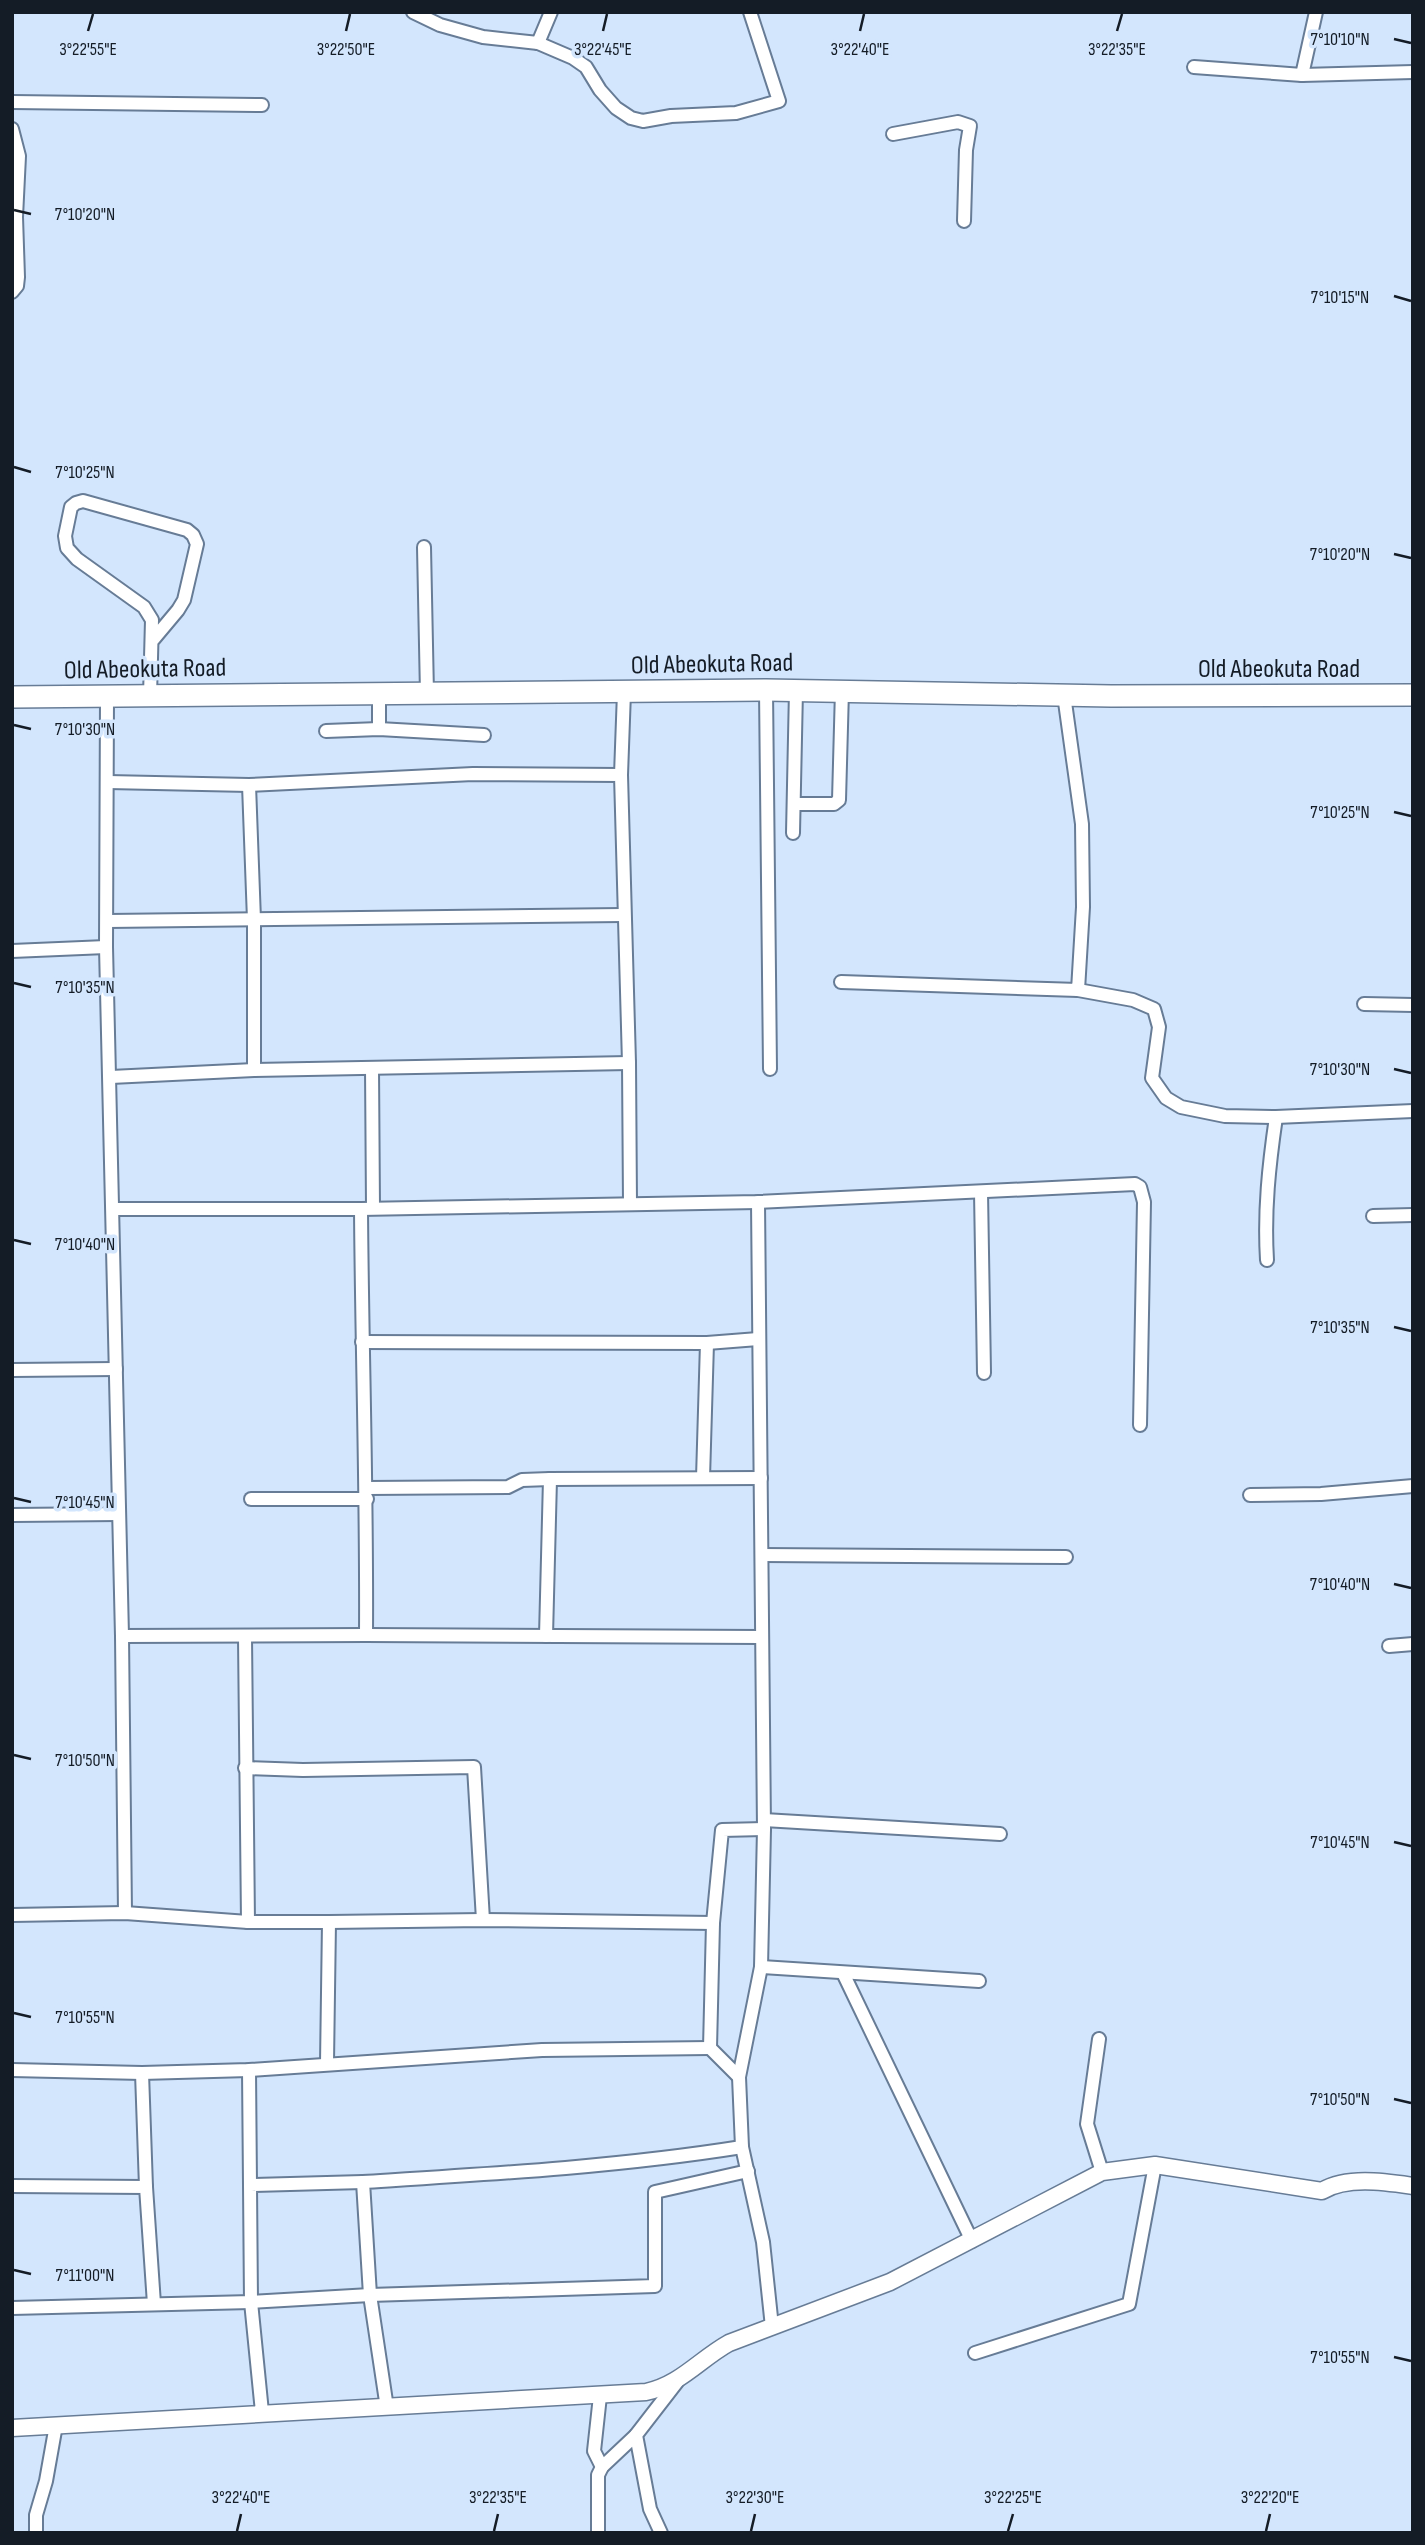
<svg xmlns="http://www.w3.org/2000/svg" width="1425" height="2545" font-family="'Sofia Sans Condensed',sans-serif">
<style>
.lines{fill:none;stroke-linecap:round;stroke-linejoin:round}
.street-casing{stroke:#677c96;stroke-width:16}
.secondary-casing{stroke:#677c96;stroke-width:19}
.highway-casing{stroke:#677c96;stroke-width:24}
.street{stroke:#fff;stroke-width:12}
.secondary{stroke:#fff;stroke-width:16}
.highway{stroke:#fff;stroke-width:21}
.ticks{fill:none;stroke:#141c26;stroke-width:2.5}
.labels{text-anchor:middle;stroke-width:7;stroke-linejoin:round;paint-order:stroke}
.street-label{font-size:26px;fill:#141c26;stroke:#d3e6fd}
.ticks-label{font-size:18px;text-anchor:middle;fill:#141c26;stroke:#d3e6fd;stroke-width:7;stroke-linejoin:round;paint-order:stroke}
</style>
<rect width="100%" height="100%" fill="#d3e6fd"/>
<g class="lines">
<defs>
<g id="street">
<polyline points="413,12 440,25 483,37 538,43 573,58 586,67 600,90 616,108 631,118 643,121 671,116 736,113 779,101 750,12"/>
<polyline points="538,43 551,12"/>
<polyline points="1194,67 1302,75 1413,72"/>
<polyline points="1302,75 1316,12"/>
<polyline points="12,102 262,105"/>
<polyline points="12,129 19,156 16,217 18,277 17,286 12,292"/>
<polyline points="893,134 958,122 970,126 966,150 964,221"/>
<polyline points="424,547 427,694"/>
<polyline points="766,690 770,1069"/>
<polyline points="379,694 379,729"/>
<polyline points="150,696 152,620 144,607 77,559 67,548 65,536 71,507 76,503 83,501 187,530 193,535 197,544 184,600 178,610 152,641"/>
<polyline points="107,697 106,947 122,1636 125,1913"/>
<polyline points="326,731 379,729 484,735"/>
<polyline points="621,775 624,692"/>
<polyline points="108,782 249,785 473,774 621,775 629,1063 630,1204"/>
<polyline points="249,785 254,920 254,1070"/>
<polyline points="794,804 834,804 839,800 842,690"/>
<polyline points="793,833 796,690"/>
<polyline points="108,921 623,915"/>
<polyline points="12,951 106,947"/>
<polyline points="841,982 1078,990 1083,907 1082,824 1064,695"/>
<polyline points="1078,990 1133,1000 1154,1009 1159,1027 1152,1078 1166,1098 1181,1107 1225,1116 1276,1117 1413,1111"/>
<polyline points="1364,1004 1413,1005"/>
<polyline points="372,1068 373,1208"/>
<polyline points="111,1077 254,1070 629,1063"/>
<polyline points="981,1192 984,1373"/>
<polyline points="758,1202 764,1829 761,1967 739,2077 742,2147 763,2242 772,2327"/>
<polyline points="113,1209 361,1209 758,1202 1135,1184 1140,1187 1144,1202 1140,1425"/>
<path d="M361 1209C362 1351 367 1493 366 1635"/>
<polyline points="1373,1216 1413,1215"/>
<path d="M1267 1260C1264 1211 1269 1165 1276 1117"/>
<polyline points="362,1342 707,1343 758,1339"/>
<polyline points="12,1370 116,1369"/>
<polyline points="703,1478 707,1343"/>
<polyline points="367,1488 508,1487 522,1480 550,1479 761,1478"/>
<polyline points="1250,1495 1321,1494 1413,1486"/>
<polyline points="251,1499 367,1499"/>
<polyline points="12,1515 119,1514"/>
<polyline points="762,1555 1066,1557"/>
<polyline points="122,1636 366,1635 761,1637"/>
<polyline points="546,1636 550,1479"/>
<polyline points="245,1637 248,1922"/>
<polyline points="1389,1646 1413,1644"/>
<polyline points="245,1768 303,1770 474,1767 483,1920"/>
<polyline points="764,1820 1000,1834"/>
<polyline points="12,1915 125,1913 248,1922 329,1922 327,2063"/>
<polyline points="329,1922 483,1920 713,1923"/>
<polyline points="761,1967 979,1981"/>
<polyline points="843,1973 972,2241"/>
<polyline points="1099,2039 1087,2124 1102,2172"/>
<polyline points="12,2070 142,2073 249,2070 542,2050 710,2048"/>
<polyline points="249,2070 250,2185"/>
<polyline points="142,2073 146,2187"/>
<polyline points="739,2077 710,2048 713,1923 722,1830 764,1829"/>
<polyline points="12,2186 146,2187 154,2304"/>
<polyline points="12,2308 251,2302 370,2295 655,2286 655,2192 748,2171"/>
<polyline points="975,2353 1129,2304 1155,2165"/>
<polyline points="600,2396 594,2451 602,2467"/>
<path d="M387 2408 370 2295 363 2182C490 2174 616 2167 742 2147"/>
<polyline points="262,2412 251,2302 250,2185 363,2182"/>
<polyline points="36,2533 36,2515 46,2481 56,2425"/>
<polyline points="598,2533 598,2475 602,2467 636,2435"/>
<polyline points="661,2533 650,2509 636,2435 677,2382"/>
</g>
<path id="secondary" d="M12 2428 646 2392C680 2385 700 2359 729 2343L890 2282 1102 2172 1155 2165 1322 2191C1347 2176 1385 2182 1413 2186"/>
<polyline id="highway" points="12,697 766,690 1111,696 1413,695"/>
</defs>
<!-- street casing -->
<use href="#street" class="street-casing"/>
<!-- secondary casing -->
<use href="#secondary" class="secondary-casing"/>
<!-- highway casing -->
<use href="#highway" class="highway-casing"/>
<!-- street -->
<use href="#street" class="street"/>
<!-- secondary -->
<use href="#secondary" class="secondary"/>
<!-- highway -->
<use href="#highway" class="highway"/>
</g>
<!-- ticks -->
<path class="ticks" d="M88 31 93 14M346 31 350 14M603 31 607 14M860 31 864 14M1117 31 1122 14M1394 39 1411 43M14 210 31 214M1394 296 1411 301M14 467 31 472M1394 554 1411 558M14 725 31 729M1394 812 1411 816M14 983 31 987M1394 1069 1411 1073M14 1240 31 1244M1394 1327 1411 1331M14 1498 31 1502M1394 1584 1411 1588M14 1755 31 1759M1394 1842 1411 1846M14 2013 31 2017M1394 2099 1411 2103M14 2270 31 2274M1394 2357 1411 2361M237 2531 241 2514M494 2531 498 2514M751 2531 755 2514M1008 2531 1013 2514M1266 2531 1270 2514"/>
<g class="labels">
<!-- street labels -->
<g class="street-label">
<text transform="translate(712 663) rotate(-1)" y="9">Old Abeokuta Road</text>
<text transform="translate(145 668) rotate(-1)" y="9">Old Abeokuta Road</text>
<text x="1279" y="677">Old Abeokuta Road</text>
</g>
</g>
<g class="ticks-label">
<text x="1340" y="45">7°10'10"N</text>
<text x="88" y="55">3°22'55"E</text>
<text x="346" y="55">3°22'50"E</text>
<text x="603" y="55">3°22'45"E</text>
<text x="860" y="55">3°22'40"E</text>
<text x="1117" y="55">3°22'35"E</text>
<text x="85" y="220">7°10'20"N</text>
<text x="1340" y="303">7°10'15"N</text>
<text x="85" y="478">7°10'25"N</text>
<text x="1340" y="560">7°10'20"N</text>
<text x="85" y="735">7°10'30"N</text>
<text x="1340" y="818">7°10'25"N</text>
<text x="85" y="993">7°10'35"N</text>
<text x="1340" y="1075">7°10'30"N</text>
<text x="85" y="1250">7°10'40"N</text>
<text x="1340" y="1333">7°10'35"N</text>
<text x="85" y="1508">7°10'45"N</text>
<text x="1340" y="1590">7°10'40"N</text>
<text x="85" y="1766">7°10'50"N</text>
<text x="1340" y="1848">7°10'45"N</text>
<text x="85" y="2023">7°10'55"N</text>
<text x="1340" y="2105">7°10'50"N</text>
<text x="85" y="2281">7°11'00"N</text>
<text x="1340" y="2363">7°10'55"N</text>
<text x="241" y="2503">3°22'40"E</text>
<text x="498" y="2503">3°22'35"E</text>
<text x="755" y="2503">3°22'30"E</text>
<text x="1013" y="2503">3°22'25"E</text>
<text x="1270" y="2503">3°22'20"E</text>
</g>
<!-- border -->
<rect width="1425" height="2545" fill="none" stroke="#141c26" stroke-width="28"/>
</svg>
